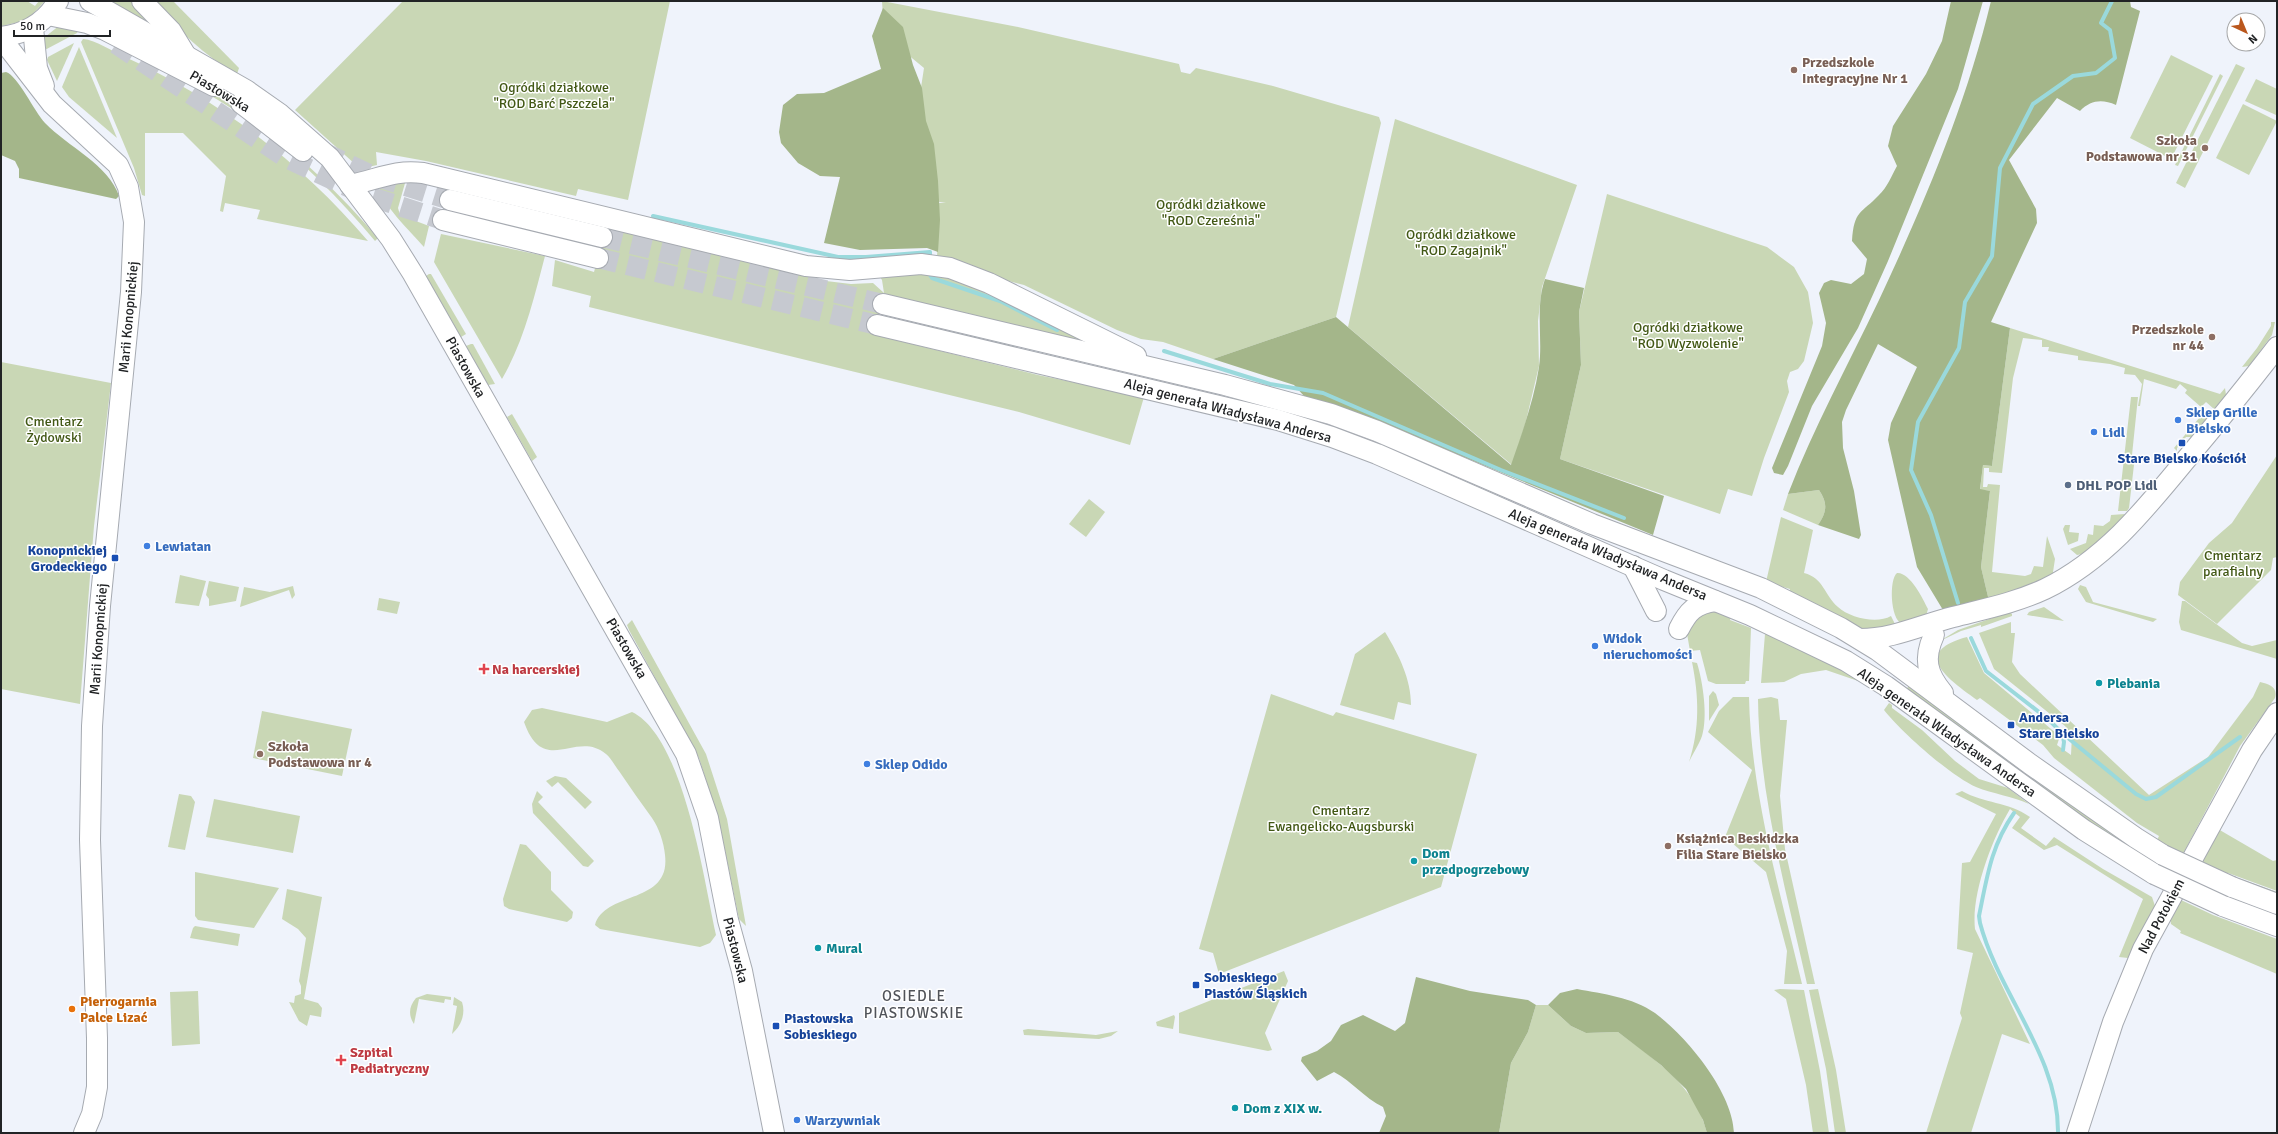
<svg xmlns="http://www.w3.org/2000/svg" width="2278" height="1134" font-family="Signika,sans-serif">
<style>
.green{fill:#c9d7b5}
.forest{fill:#a4b68a}
.lines{fill:none;stroke-linecap:round;stroke-linejoin:round}
.stream{stroke:#9ad9dc;stroke-width:4}
.secondary-tunnel{stroke:#c6c9d0;stroke-width:20;stroke-dasharray:20 10;stroke-linecap:butt}
.secondary-casing{stroke:#a6aab1;stroke-width:22}
.secondary{stroke:#fff;stroke-width:20}
.secondary-bridge-casing{stroke:#a6aab1;stroke-width:22;stroke-linecap:butt}
.secondary-bridge{stroke:#fff;stroke-width:20}
.education-dot{fill:#8d6e63;stroke:#fff;stroke-width:1.5}
.shop-dot{fill:#3f7fe0;stroke:#fff;stroke-width:1.5}
.transit-dot{fill:#1a4fb4;stroke:#fff;stroke-width:1.5}
.service-dot{fill:#5c6f8a;stroke:#fff;stroke-width:1.5}
.health-dot{fill:#e0444e;stroke:#fff;stroke-width:1.5}
.culture-dot{fill:#0f9aa8;stroke:#fff;stroke-width:1.5}
.food-dot{fill:#e8710a;stroke:#fff;stroke-width:1.5}
.labels{text-anchor:middle;stroke-width:3;stroke-linejoin:round;paint-order:stroke}
.education-label{font-size:14px;font-weight:bold;fill:#785e54;stroke:#fff;text-anchor:start}
.park-label{font-size:14px;fill:#425815;stroke:#fff}
.street-label{font-size:14px;fill:#212325;stroke:#fff}
.shop-label{font-size:14px;font-weight:bold;fill:#366cbe;stroke:#fff;text-anchor:start}
.transit-label{font-size:14px;font-weight:bold;fill:#164399;stroke:#fff;text-anchor:start}
.service-label{font-size:14px;font-weight:bold;fill:#4e5e75;stroke:#fff;text-anchor:start}
.health-label{font-size:14px;font-weight:bold;fill:#be3a42;stroke:#fff;text-anchor:start}
.culture-label{font-size:14px;font-weight:bold;fill:#0d838f;stroke:#fff;text-anchor:start}
.food-label{font-size:14px;font-weight:bold;fill:#c56008;stroke:#fff;text-anchor:start}
.neighbourhood-label{font-size:15px;letter-spacing:1px;fill:#505359;stroke:#fff}
</style>
<rect width="100%" height="100%" fill="#eff3fb"/>
<!-- green -->
<g class="green">
<polygon points="1,1 27,1 35,6 39,1 45,1 27,20 2,26"/>
<polygon points="103,1 136,1 170,38"/>
<path d="M154 1H173L239 68 237 74C203 55 178 30 154 1Z"/>
<polygon points="403,1 670,1 628,200 578,189 576,196 426,161 376,152 377,165 364,168 356,165 295,110"/>
<polygon points="882,1 1018,27 1179,64 1181,72 1190,74 1196,68 1273,86 1379,117 1381,123 1336,317 1213,359 1163,342 1141,339 1117,330 1024,285 1005,280 957,261 937,258 939,203 946,203 910,197 909,165 924,68 901,49 883,17"/>
<polygon points="60,25 80,26 77,33 41,52 45,37"/>
<path d="M88 30C133 52 180 72 222 99 280 136 333 186 378 238L375 241C331 188 277 135 218 100 176 75 132 54 88 34Z"/>
<path d="M83 39C96 40 113 52 125 57 218 99 301 162 368 241L257 219 260 210 225 203 223 212 220 211 226 176 183 133H145V196L142 195 134 168 81 42Z"/>
<polygon points="74,43 57,81 47,60 48,57"/>
<polygon points="79,47 117,138 69,97 62,87"/>
<polygon points="2171,55 2213,76 2171,159 2130,138"/>
<polygon points="2236,64 2245,68 2185,188 2176,183"/>
<polygon points="2220,74 2223,76 2178,166 2175,165"/>
<polygon points="2256,79 2277,89 2276,115 2245,101"/>
<polygon points="2243,104 2277,121 2249,175 2216,158"/>
<polygon points="1395,119 1577,185 1542,287 1538,321 1539,366 1525,425 1512,465 1348,327"/>
<path d="M407 176 398 208 400 215 429 226 424 247C412 233 379 202 379 185Z"/>
<polygon points="1607,194 1767,247 1794,267 1808,292 1813,323 1804,361 1798,369 1790,372 1787,381 1789,392 1764,458 1752,496 1728,489 1720,514 1560,459 1581,365 1579,312"/>
<polygon points="606,228 826,281 851,284 873,283 884,293 882,280 878,274 900,273 951,275 1113,351 883,298 875,335 1038,375 1144,397 1130,445 1019,412 589,307 591,296 552,286 555,260 594,272"/>
<path d="M441 234 545 256C534 298 524 341 502 379L434 262Z"/>
<polygon points="429,274 431,274 466,334 461,337 426,276"/>
<polygon points="2271,322 2275,322 2272,335 2249,366 2242,367 2257,348 2271,326"/>
<polygon points="2010,328 2220,394 2225,388 2226,395 2214,409 2206,402 2201,407 2185,393 2187,390 2180,384 2176,389 2144,379 2140,406 2138,406 2142,384 2135,375 2124,374 2125,368 2110,364 2078,360 2078,356 2048,351 2049,347 2042,347 2042,340 2023,338 2013,378 2002,473 1989,472 1989,468 1984,468 1983,487 1987,487 1988,484 2000,485 1992,572 2025,576 2031,574 2034,566 2043,567 2047,536 2055,559 2053,572 2054,573 2052,577 1989,601 1981,567 1990,491 1980,490 1983,465 1992,466"/>
<polygon points="471,344 473,344 495,384 488,385 466,346"/>
<polygon points="1,362 111,383 94,526 80,704 1,689"/>
<polygon points="2131,397 2138,397 2132,455 2135,456 2129,508 2127,511 2118,511"/>
<polygon points="2205,411 2210,415 2191,437 2186,437 2177,448 2177,451 2174,448"/>
<polygon points="512,414 537,457 532,461 507,417"/>
<polygon points="2277,455 2277,557 2273,558 2271,570 2217,624 2178,595 2180,582 2209,543 2232,523"/>
<path d="M1819 490C1828 503 1827 512 1818 525L1783 510 1788 494Z"/>
<polygon points="1089,499 1105,512 1086,537 1069,524"/>
<path d="M2125 514C2116 525 2091 554 2077 555L2070 549 2086 543 2088 534 2093 535 2094 525 2103 526 2110 521 2111 515Z"/>
<path d="M1781 517 1813 530 1804 573C1824 578 1824 595 1838 607 1850 618 1877 624 1891 616L1896 626 1867 632 1789 594 1790 589 1766 582Z"/>
<polygon points="2065,525 2070,525 2069,532 2079,533 2078,541 2068,545 2063,529"/>
<path d="M1897 573C1910 572 1923 599 1928 609L1926 616 1902 624C1890 619 1889 579 1897 573Z"/>
<polygon points="180,575 206,581 199,606 175,603"/>
<polygon points="209,581 239,587 236,601 209,606 209,599 206,595"/>
<polygon points="2080,585 2086,587 2093,602 2157,619 2153,622 2086,602 2078,589"/>
<polygon points="293,586 295,595 292,599 289,590 240,607 244,587 270,592"/>
<polygon points="379,598 400,602 397,614 377,610"/>
<polygon points="2182,601 2185,601 2242,643 2252,646 2277,640 2277,659 2181,630 2179,622"/>
<polygon points="2044,607 2064,621 2027,615 2029,612"/>
<polygon points="1712,611 1731,616 1730,620 1751,628 1749,681 1746,681 1745,684 1716,684 1708,681 1700,650 1690,651 1686,628 1689,620"/>
<polygon points="2009,612 2012,614 2012,616 1981,627 1981,625 1961,631 1938,642 1958,630"/>
<polygon points="632,620 706,754 727,819 746,926 739,919 719,821 699,758 629,630 627,625"/>
<path d="M2011 622V633H2015L2012 662 2020 674 2149 795 2208 757 2253 697 2260 682C2269 684 2278 687 2275 698L2240 746 2183 854 2157 840 2159 836 2137 823 2054 758 2043 745 1980 698 1977 700C1951 681 1908 653 1967 637L1984 673 2057 734 2059 739 2057 745 2071 755 2072 735 2065 726 1994 669 1979 633Z"/>
<path d="M1385 632C1399 655 1411 679 1411 705L1398 702 1394 720 1340 705 1355 654Z"/>
<polygon points="1765,634 1824,657 1861,682 1826,670 1801,674 1784,682 1761,683"/>
<path d="M1692 662 1697 663C1703 682 1708 717 1702 736 1699 745 1693 753 1689 762 1700 728 1699 697 1692 662Z"/>
<polygon points="1911,683 2158,861 2155,866 2122,847 1905,691"/>
<polygon points="1713,691 1716,694 1719,705 1709,721 1709,696"/>
<polygon points="1271,694 1333,716 1336,712 1477,754 1441,887 1219,974 1213,953 1199,949"/>
<path d="M1733 697H1749C1751 794 1780 891 1802 984H1784L1787 951 1766 872 1725 837 1752 770 1708 732 1719 711Z"/>
<path d="M1771 697 1778 699 1780 720H1787L1780 796 1785 849 1815 984H1807C1786 890 1759 795 1758 699Z"/>
<path d="M1889 703 1892 705V708L1922 730 1955 761 1979 779 2008 788 2029 804C2012 796 1993 794 1976 787 1951 776 1901 732 1884 710Z"/>
<path d="M542 708 607 722 632 712C684 737 704 881 716 935L710 943 700 947 600 929 595 925C605 890 671 905 665 855 664 843 659 828 652 818 641 803 630 787 619 771 615 766 611 758 606 754 576 729 544 778 524 722L532 710Z"/>
<polygon points="262,711 352,729 342,776 253,758"/>
<polygon points="555,776 566,778 592,802 585,809 558,782 552,787 546,781"/>
<polygon points="537,791 543,797 538,802 594,861 588,867 583,866 533,813 532,804"/>
<path d="M1962 791C1985 804 2007 801 2030 817L2021 828 2046 846 2054 837 2103 869 2152 897 2155 906 2128 958 2119 957 2143 899 2057 845 2044 850 2012 828 2020 817 2010 809C1992 839 1971 894 1975 929L2030 1044 2002 1034 1971 1133H1926L1962 1018 1960 1013 1973 953 1957 949 1962 863 1970 862 1996 814 1955 794Z"/>
<polygon points="179,794 191,796 195,802 185,850 168,847"/>
<polygon points="214,799 300,816 293,853 206,837"/>
<polygon points="2218,829 2273,861 2277,860 2277,891 2228,873 2227,874 2277,892 2277,896 2226,877 2226,874 2201,862"/>
<polygon points="520,844 526,845 551,872 551,890 573,912 572,918 567,922 509,909 504,906 503,899"/>
<polygon points="195,872 279,888 254,928 198,920 195,916"/>
<polygon points="287,889 322,897 304,999 318,1003 322,1008 321,1017 310,1015 307,1026 299,1021 289,1002 294,1003 295,996 301,994 301,986 299,981 306,938 298,929 282,919"/>
<polygon points="2181,900 2213,915 2277,939 2277,974 2180,933 2181,931 2171,924 2170,918"/>
<polygon points="195,926 240,934 238,946 190,938 193,928"/>
<polygon points="1284,971 1288,981 1265,1033 1272,1050 1268,1051 1179,1033 1179,1013"/>
<polygon points="1780,989 1804,990 1820,1071 1829,1133 1813,1133 1806,1085 1786,999 1774,990"/>
<polygon points="1818,989 1836,1070 1846,1133 1835,1133 1826,1069 1809,990"/>
<polygon points="198,991 200,1044 172,1046 170,992"/>
<path d="M427 994 451 997V1000L445 999 444 1003 419 999 414 1024C408 1015 409 1006 416 998Z"/>
<path d="M454 997 462 1002C466 1014 461 1026 452 1034L457 1006 453 1005Z"/>
<path d="M1536 1005H1548L1571 1026 1586 1033 1618 1032C1654 1059 1696 1086 1707 1133H1499L1511 1063 1528 1032Z"/>
<polygon points="1174,1015 1175,1017 1173,1029 1157,1026 1156,1022"/>
<polygon points="1028,1029 1096,1035 1118,1031 1111,1036 1099,1039 1024,1035 1023,1030"/>
</g>
<!-- forest -->
<g class="forest">
<path d="M1951 1H1983L1958 89 1888 261 1858 328 1812 406 1788 466 1783 475 1774 473 1772 468 1822 346 1826 323 1819 293 1824 283 1831 280 1851 284 1864 274 1867 259 1852 241C1854 210 1861 214 1879 195 1887 188 1892 175 1897 166L1888 146 1893 126 1926 74 1942 41Z"/>
<path d="M1991 1H2130L2131 7 2140 11 2116 105C2102 99 2091 100 2080 111L2057 98 2009 160 2036 209 2037 223 1991 322 2010 328 1992 466 1983 465 1980 489 1990 491 1981 567 1989 601 1943 610 1917 567 1888 440 1891 423 1917 367 1878 344 1846 410 1842 422 1843 448 1854 491 1861 535 1859 539 1818 525C1827 512 1828 503 1819 490L1788 494C1814 427 1848 365 1879 300 1924 204 1966 105 1991 1Z"/>
<polygon points="883,8 903,27 913,65 922,88 926,121 934,144 938,181 940,220 938,252 927,248 860,250 824,243 840,177 820,176 798,163 781,143 779,132 783,105 797,94 824,93 881,69 872,36"/>
<path d="M6 72C18 76 34 111 45 123 67 146 109 165 119 196L116 199 19 178V169L15 161 1 155V73Z"/>
<path d="M1545 279 1584 288 1579 312 1581 365 1560 459 1664 496 1653 535 1364 416 1304 396 1294 385 1213 359 1336 317 1511 465C1522 433 1534 400 1539 367 1543 338 1535 308 1545 279Z"/>
<path d="M1416 977 1470 991 1528 1000 1536 1005 1528 1032 1511 1063 1499 1133H1379L1386 1116 1383 1107C1364 1098 1352 1081 1334 1072L1317 1081 1301 1061 1302 1057 1317 1051 1331 1041 1341 1025 1363 1015 1395 1031 1405 1023Z"/>
<path d="M1577 989C1603 994 1632 997 1655 1013 1686 1036 1733 1092 1734 1133H1707L1703 1120 1686 1089 1661 1065 1618 1032 1586 1033 1571 1026 1548 1005 1560 993Z"/>
</g>
<g class="lines">
<!-- stream -->
<g class="stream">
<polyline points="653,216 838,257 866,257 930,252 930,257"/>
<polyline points="928,272 932,278 1000,301 1057,330"/>
<polyline points="1164,351 1270,384 1323,393 1501,470 1624,518"/>
<polyline points="1958,603 1931,515 1911,470 1918,422 1959,348 1965,302 1992,256 2000,168 2033,104 2073,76 2096,73 2115,58 2110,30 2101,23 2112,1"/>
<polyline points="1971,638 1986,671 2048,719 2062,733 2064,742 2063,750"/>
<polyline points="2062,733 2136,794 2146,799 2156,797 2240,737"/>
<path d="M2014 813C1991 846 1987 877 1979 916L1980 923C1999 995 2059 1056 2058 1133"/>
</g>
<!-- secondary-tunnel -->
<g class="secondary-tunnel">
<polyline points="116,44 286,158 365,195 443,220"/>
<polyline points="206,75 256,112"/>
<polyline points="323,152 371,175 450,200"/>
<polyline points="602,237 883,304"/>
<polyline points="598,258 877,325"/>
</g>
<defs>
<g id="secondary">
<polyline points="90,1 246,90 280,114 330,158 391,239 413,274 686,754 708,818 728,920 742,971 774,1133"/>
<polyline points="142,1 171,31 185,54"/>
<polyline points="48,15 87,23 105,30 214,86"/>
<polyline points="33,28 37,68 44,86"/>
<path d="M1 37C26 34 45 23 58 1"/>
<polyline points="1,38 52,104 118,165 128,187 134,222 131,292 100,606 92,726 90,840 97,1038 97,1087 92,1114 84,1133"/>
<polyline points="241,103 303,151"/>
<path d="M350 185C377 180 394 169 423 173L806 266 850 270 921 264 950 268 989 283 1136 356"/>
<polyline points="450,200 602,237"/>
<polyline points="443,220 598,258"/>
<polyline points="883,304 1225,385 1331,414 1377,431 1592,524 1761,588 1841,628 1877,650 2030,764 2136,838 2163,855"/>
<polyline points="877,325 1278,420 1332,437 1377,454 1664,580 1750,615 1846,661 1886,686 2084,830 2154,874"/>
<polyline points="1633,566 1656,611"/>
<path d="M1679 629C1688 611 1695 604 1715 601"/>
<path d="M1934 635C1923 659 1927 674 1943 693"/>
<path d="M1860 639C1893 639 1921 625 1953 617 1984 609 2015 603 2045 589 2104 560 2143 512 2184 462 2216 424 2247 386 2277 347"/>
<polyline points="2232,887 2277,904"/>
<polyline points="2223,906 2277,926"/>
<polyline points="2077,1133 2113,1022 2143,949 2252,750 2277,713"/>
</g>
</defs>
<!-- secondary casing -->
<use href="#secondary" class="secondary-casing"/>
<!-- secondary -->
<use href="#secondary" class="secondary"/>
<defs>
<g id="secondary-bridge">
<polyline points="2163,855 2232,887"/>
<polyline points="2154,874 2223,906"/>
</g>
</defs>
<!-- secondary-bridge casing -->
<use href="#secondary-bridge" class="secondary-bridge-casing"/>
<!-- secondary-bridge -->
<use href="#secondary-bridge" class="secondary-bridge"/>
</g>
<!-- markers -->
<g class="education-dot">
<circle cx="1794" cy="70" r="4"/>
<circle cx="2205" cy="148" r="4"/>
<circle cx="2212" cy="337" r="4"/>
<circle cx="260" cy="754" r="4"/>
<circle cx="1668" cy="846" r="4"/>
</g>
<g class="shop-dot">
<circle cx="2178" cy="420" r="4"/>
<circle cx="2094" cy="432" r="4"/>
<circle cx="147" cy="546" r="4"/>
<circle cx="1595" cy="646" r="4"/>
<circle cx="867" cy="764" r="4"/>
<circle cx="797" cy="1120" r="4"/>
</g>
<g class="transit-dot">
<rect x="2178" y="439" width="8" height="8" rx="2"/>
<rect x="111" y="554" width="8" height="8" rx="2"/>
<rect x="2007" y="721" width="8" height="8" rx="2"/>
<rect x="1192" y="981" width="8" height="8" rx="2"/>
<rect x="772" y="1022" width="8" height="8" rx="2"/>
</g>
<circle class="service-dot" cx="2068" cy="485" r="4"/>
<g class="health-dot">
<path d="M482 663h4v4h4v4h-4v4h-4v-4h-4v-4h4z"/>
<path d="M339 1054h4v4h4v4h-4v4h-4v-4h-4v-4h4z"/>
</g>
<g class="culture-dot">
<circle cx="2099" cy="683" r="4"/>
<circle cx="1414" cy="861" r="4"/>
<circle cx="818" cy="948" r="4"/>
<circle cx="1235" cy="1108" r="4"/>
</g>
<circle class="food-dot" cx="72" cy="1009" r="4"/>
<g class="labels">
<!-- education labels -->
<g class="education-label">
<text x="1802" y="67">Przedszkole<tspan x="1802" dy="16">Integracyjne Nr 1</tspan></text>
<text x="2197" y="145" text-anchor="end">Szkoła<tspan x="2197" dy="16">Podstawowa nr 31</tspan></text>
<text x="2204" y="334" text-anchor="end">Przedszkole<tspan x="2204" dy="16">nr 44</tspan></text>
<text x="268" y="751">Szkoła<tspan x="268" dy="16">Podstawowa nr 4</tspan></text>
<text x="1676" y="843">Książnica Beskidzka<tspan x="1676" dy="16">Filia Stare Bielsko</tspan></text>
</g>
<!-- park labels -->
<g class="park-label">
<text x="554" y="92">Ogródki działkowe<tspan x="554" dy="16">"ROD Barć Pszczela"</tspan></text>
<text x="1211" y="209">Ogródki działkowe<tspan x="1211" dy="16">"ROD Czereśnia"</tspan></text>
<text x="1461" y="239">Ogródki działkowe<tspan x="1461" dy="16">"ROD Zagajnik"</tspan></text>
<text x="1688" y="332">Ogródki działkowe<tspan x="1688" dy="16">"ROD Wyzwolenie"</tspan></text>
<text x="54" y="426">Cmentarz<tspan x="54" dy="16">Żydowski</tspan></text>
<text x="2233" y="560">Cmentarz<tspan x="2233" dy="16">parafialny</tspan></text>
<text x="1341" y="815">Cmentarz<tspan x="1341" dy="16">Ewangelicko-Augsburski</tspan></text>
</g>
<!-- street labels -->
<g class="street-label">
<text transform="translate(220 91) rotate(31)" y="5">Piastowska</text>
<text transform="translate(128 317) rotate(-85)" y="5">Marii Konopnickiej</text>
<text transform="translate(466 367) rotate(61)" y="5">Piastowska</text>
<text transform="translate(1228 410) rotate(15)" y="5">Aleja generała Władysława Andersa</text>
<text transform="translate(1608 554) rotate(23)" y="5">Aleja generała Władysława Andersa</text>
<text transform="translate(98 639) rotate(-86)" y="5">Marii Konopnickiej</text>
<text transform="translate(627 648) rotate(60)" y="5">Piastowska</text>
<text transform="translate(1947 732) rotate(35)" y="5">Aleja generała Władysława Andersa</text>
<text transform="translate(2161 916) rotate(-62)" y="5">Nad Potokiem</text>
<text transform="translate(736 950) rotate(76)" y="5">Piastowska</text>
</g>
<!-- shop labels -->
<g class="shop-label">
<text x="2186" y="417">Sklep Grille<tspan x="2186" dy="16">Bielsko</tspan></text>
<text x="2102" y="437">Lidl</text>
<text x="155" y="551">Lewiatan</text>
<text x="1603" y="643">Widok<tspan x="1603" dy="16">nieruchomości</tspan></text>
<text x="875" y="769">Sklep Odido</text>
<text x="805" y="1125">Warzywniak</text>
</g>
<!-- transit labels -->
<g class="transit-label">
<text x="2182" y="463" text-anchor="middle">Stare Bielsko Kościół</text>
<text x="107" y="555" text-anchor="end">Konopnickiej<tspan x="107" dy="16">Grodeckiego</tspan></text>
<text x="2019" y="722">Andersa<tspan x="2019" dy="16">Stare Bielsko</tspan></text>
<text x="1204" y="982">Sobieskiego<tspan x="1204" dy="16">Piastów Śląskich</tspan></text>
<text x="784" y="1023">Piastowska<tspan x="784" dy="16">Sobieskiego</tspan></text>
</g>
<!-- service labels -->
<g class="service-label">
<text x="2076" y="490">DHL POP Lidl</text>
</g>
<!-- health labels -->
<g class="health-label">
<text x="492" y="674">Na harcerskiej</text>
<text x="350" y="1057">Szpital<tspan x="350" dy="16">Pediatryczny</tspan></text>
</g>
<!-- culture labels -->
<g class="culture-label">
<text x="2107" y="688">Plebania</text>
<text x="1422" y="858">Dom<tspan x="1422" dy="16">przedpogrzebowy</tspan></text>
<text x="826" y="953">Mural</text>
<text x="1243" y="1113">Dom z XIX w.</text>
</g>
<!-- food labels -->
<g class="food-label">
<text x="80" y="1006">Pierrogarnia<tspan x="80" dy="16">Palce Lizać</tspan></text>
</g>
<!-- neighbourhood labels -->
<g class="neighbourhood-label">
<text x="914" y="1001">OSIEDLE<tspan x="914" dy="17">PIASTOWSKIE</tspan></text>
</g>
</g>
<!-- border -->
<rect width="2278" height="1134" fill="none" stroke="#212325" stroke-width="4"/>
<!-- north arrow -->
<g transform="translate(2246 32) rotate(136)"><circle r="19" fill="#ffffff" stroke="#a6a7a8"/>
<path d="M0-3L7 15L0 10L-7 15Z" fill="#ba571d"/>
<text y="-6" font-size="11" font-weight="bold" text-anchor="middle" fill="#212325">N</text>
</g>
<!-- scale -->
<path d="M14 30v6h96v-6" fill="none" stroke="#212325" stroke-width="2"/>
<text x="20" y="30" font-size="12" fill="#212325" stroke="#ffffff" stroke-width="3" paint-order="stroke">50 m</text>
</svg>
